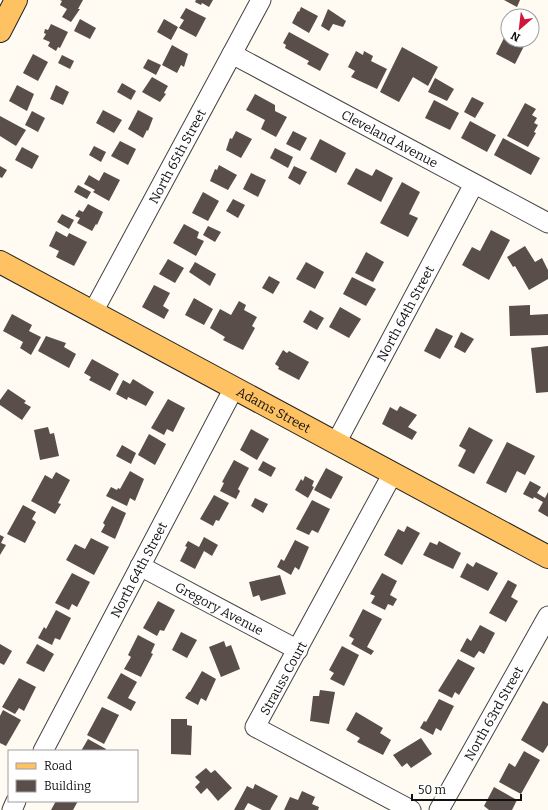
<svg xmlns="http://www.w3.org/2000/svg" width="548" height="810" font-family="Bitter,serif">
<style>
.building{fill:#5a4e4a}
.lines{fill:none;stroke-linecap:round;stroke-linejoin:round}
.minor-casing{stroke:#434343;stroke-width:21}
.major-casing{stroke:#212121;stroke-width:24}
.minor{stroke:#fff;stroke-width:19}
.major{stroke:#ffc262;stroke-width:22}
.labels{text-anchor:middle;stroke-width:4;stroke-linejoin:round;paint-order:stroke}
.street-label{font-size:13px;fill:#101010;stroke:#fff}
</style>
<rect width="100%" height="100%" fill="#fffbf2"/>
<!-- building -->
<g class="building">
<polygon points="60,0 83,0 78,9 80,9 71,22 62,17 67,9 60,5 62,1"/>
<polygon points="196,0 213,0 209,7 202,3 201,5 195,2"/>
<polygon points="504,0 520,0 517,7"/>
<polygon points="301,7 318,16 309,33 292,23 298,11 299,12"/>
<polygon points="186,8 206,18 196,37 179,28 184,20 180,18"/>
<polygon points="328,9 346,21 343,27 333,24 329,31 321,26"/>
<polygon points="80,19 96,28 90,39 74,31"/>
<polygon points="164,19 178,27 171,40 157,32"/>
<polygon points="51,24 68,32 60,48 58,47 56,51 48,46 50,42 43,39 46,34 44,33 45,29 48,30"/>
<polygon points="508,30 508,40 527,40 515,64 496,54"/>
<polygon points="289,32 329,54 320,71 307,64 309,61 285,48 286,45 283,43"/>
<polygon points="172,45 188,54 184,67 181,65 177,73 162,65"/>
<polygon points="402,47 438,67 428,86 413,77 399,102 380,92"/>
<polygon points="356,51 363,55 364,51 373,56 371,61 387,69 377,89 351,77 355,71 348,67"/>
<polygon points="33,54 48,62 38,81 23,73"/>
<polygon points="62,55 74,61 70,69 58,63"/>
<polygon points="148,59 161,65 156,75 143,68"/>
<polygon points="152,77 168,86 164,93 166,94 160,102 142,92"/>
<polygon points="435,78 454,89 447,101 428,92"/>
<polygon points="122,83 136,91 131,100 117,92"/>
<polygon points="17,85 34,94 27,111 9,101"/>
<polygon points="56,85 69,92 63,105 50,99"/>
<polygon points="255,94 275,105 275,111 287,117 276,137 261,129 265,120 246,110"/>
<polygon points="472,97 484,103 475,118 464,112"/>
<polygon points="434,100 459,113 450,130 425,118"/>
<polygon points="525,103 536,109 532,115 537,118 534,123 538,125 534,132 536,133 528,147 507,136"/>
<polygon points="103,110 122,120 114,133 96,123"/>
<polygon points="138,110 153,118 148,131 147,130 143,138 128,129"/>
<polygon points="32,111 45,118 38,132 25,125"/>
<polygon points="0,116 26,130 16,146 0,136"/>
<polygon points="470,121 496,135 487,152 461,138"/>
<polygon points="236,131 252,139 241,158 226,150 230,138 232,139"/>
<polygon points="293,131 307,138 300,151 286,144"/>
<polygon points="503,138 540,158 531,175 494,155"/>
<polygon points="320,139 346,153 336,173 310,159"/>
<polygon points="120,141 136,149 128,165 111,156"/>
<polygon points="94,146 106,152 101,162 89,155"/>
<polygon points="22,147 39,156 32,169 15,160"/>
<polygon points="275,148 293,157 288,168 270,158"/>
<polygon points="219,165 237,175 228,190 210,181 215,169 217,170"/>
<polygon points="0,166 7,170 2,178 0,177"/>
<polygon points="294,166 307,172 300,185 288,178"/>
<polygon points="356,168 372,176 376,169 393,178 381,202 347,184"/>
<polygon points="104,172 120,180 109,201 93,192 95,190 84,184 89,175 99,181"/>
<polygon points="251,173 266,180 258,197 243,189"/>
<polygon points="402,182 420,192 409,214 418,218 408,237 380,223"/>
<polygon points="78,185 91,192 87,199 74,192"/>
<polygon points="203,192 219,201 208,221 192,213"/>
<polygon points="233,199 245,205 238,218 226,211"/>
<polygon points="88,204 103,212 97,225 96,224 92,231 77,223 80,218 75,216 79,210 83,212"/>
<polygon points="62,214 74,220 69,229 57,222"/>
<polygon points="184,224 199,232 197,238 204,241 196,256 173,243"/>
<polygon points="208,226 221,232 215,242 203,235"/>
<polygon points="491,230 510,240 489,280 462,265 472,247 480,251"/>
<polygon points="56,231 67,237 69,233 87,242 74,266 56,257 59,251 49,246"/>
<polygon points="525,246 535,262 542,258 548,270 548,279 529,290 515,266 513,267 507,257"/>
<polygon points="366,252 384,262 373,282 355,273"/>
<polygon points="168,259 184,268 175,283 159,274"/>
<polygon points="195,262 216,274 210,286 189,272"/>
<polygon points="306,262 324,272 315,289 296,279"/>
<polygon points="269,276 280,282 273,294 262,288"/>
<polygon points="352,277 376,289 366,306 343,294"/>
<polygon points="154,285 170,293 163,306 169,310 164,319 142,307"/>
<polygon points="194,298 213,309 204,325 185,315"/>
<polygon points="239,301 246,305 244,310 257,317 252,326 255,328 243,350 223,340 225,337 210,328 220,309 231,315"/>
<polygon points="530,305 530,315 548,314 548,335 510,336 509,306"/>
<polygon points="340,307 361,319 349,338 329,327"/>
<polygon points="310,310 324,318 317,330 303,322"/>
<polygon points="12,314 32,325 29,331 41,337 31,355 20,348 23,342 3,331"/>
<polygon points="436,328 453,336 440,359 424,351"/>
<polygon points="461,332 474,339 465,353 454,347"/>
<polygon points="46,336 66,343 64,347 76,354 69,368 38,351"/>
<polygon points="548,346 548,392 536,393 531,348"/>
<polygon points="283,350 287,353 289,351 309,362 299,380 278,369 279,367 275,364"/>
<polygon points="92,359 119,374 110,391 89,380 91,377 84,373"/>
<polygon points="133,379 154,392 146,406 128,397 127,400 116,394 123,380 130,384"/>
<polygon points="8,389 26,401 24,403 31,407 22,420 0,405 0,400"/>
<polygon points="168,399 185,408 173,432 167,429 164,435 151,428"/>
<polygon points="400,406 417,415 408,427 417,432 412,440 382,424 390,407 397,411"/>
<polygon points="48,427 50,434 54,433 59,456 40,460 34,430"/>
<polygon points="469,427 493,440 474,474 458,466 466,450 459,446"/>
<polygon points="251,429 269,439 257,460 240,450"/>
<polygon points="149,434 166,444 155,465 138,455"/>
<polygon points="507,442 535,456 525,475 517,471 506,493 486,483"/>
<polygon points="122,445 136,453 131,464 116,456"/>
<polygon points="234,460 249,468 238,489 240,491 236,499 220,491 224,483 222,482"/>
<polygon points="263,461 276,468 271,477 258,470"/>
<polygon points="326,468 343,477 331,499 314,490"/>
<polygon points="130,471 144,479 135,501 130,498 127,506 106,496 111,487 117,490 118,488 120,489"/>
<polygon points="56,472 70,480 58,503 61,504 55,514 31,501 45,475 52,479"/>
<polygon points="305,476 314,481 312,486 314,487 308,498 295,490 301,479 303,481"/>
<polygon points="530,481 541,487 537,493 545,498 548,492 548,517 538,511 543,502 534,497 533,499 523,494"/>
<polygon points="214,495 229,503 219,521 216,520 213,526 200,519"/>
<polygon points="255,498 268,504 263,513 251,506"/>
<polygon points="312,500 330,509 318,533 312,530 309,535 296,529"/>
<polygon points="23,505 36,512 32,519 36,522 25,543 7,534"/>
<polygon points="112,506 126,513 115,539 101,532 105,525 103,523"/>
<polygon points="407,526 420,533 402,565 384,555 398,529 404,532"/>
<polygon points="0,535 4,537 1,543 6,545 0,555"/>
<polygon points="204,537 218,545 212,556 204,551 195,569 180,561 187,547 185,546 188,541 199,547"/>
<polygon points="91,538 109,547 94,575 66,560 75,544 85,549"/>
<polygon points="295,540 309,547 299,570 295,567 291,575 277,567 281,559 284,561"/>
<polygon points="439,541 461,553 453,569 423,555 430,542 437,545"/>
<polygon points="476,562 498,573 488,591 460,577 467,563 473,567"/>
<polygon points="72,573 90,582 77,607 72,604 69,610 55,603"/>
<polygon points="382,573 397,581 390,595 397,599 393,606 388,604 385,610 371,603 375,596 370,594"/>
<polygon points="280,575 286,594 261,601 259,595 253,597 249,582"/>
<polygon points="508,580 517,585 511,597 518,601 506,622 489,613"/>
<polygon points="158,601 175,610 164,631 160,630 157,636 143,628"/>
<polygon points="363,609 382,619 367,647 374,651 371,655 351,644 354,639 349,636"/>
<polygon points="56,610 71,618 60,640 55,638 52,645 38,638 44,627 46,629"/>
<polygon points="480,625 495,633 484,654 479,651 474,658 460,651 467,638 471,641"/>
<polygon points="181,632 197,640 187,658 172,650"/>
<polygon points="138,635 155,644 151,653 153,654 141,677 124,669 131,657 128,655"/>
<polygon points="224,641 226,647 231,645 240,669 221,677 209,647"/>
<polygon points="0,644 12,651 4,665 0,663"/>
<polygon points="37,644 54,654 44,672 26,663"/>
<polygon points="342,646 359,655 344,686 330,679 334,673 329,670"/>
<polygon points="458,659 475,668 459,695 455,692 452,698 438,691"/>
<polygon points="202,671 216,679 206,701 201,698 198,705 185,698 189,692 190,692"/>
<polygon points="121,673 137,682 128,698 136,702 131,711 107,698"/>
<polygon points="19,678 36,687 24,711 19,708 15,714 2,707"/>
<polygon points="320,690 335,692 329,724 310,721 313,696 319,696"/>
<polygon points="439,699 454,706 441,731 436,728 433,735 420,728 424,721 426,722"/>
<polygon points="543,701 548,704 548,745 543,753 521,740"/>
<polygon points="102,707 119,715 104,744 87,735"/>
<polygon points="3,710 21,720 6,746 0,743 0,716"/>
<polygon points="356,712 383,728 380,733 391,740 383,755 357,742 360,738 346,730"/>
<polygon points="171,719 187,719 187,725 192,726 191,755 171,754"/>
<polygon points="421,738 432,754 411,768 407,763 402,767 393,755"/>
<polygon points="88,739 106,749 105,751 81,751"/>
<polygon points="524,751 540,760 521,794 499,782 509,763 515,767"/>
<polygon points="206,768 211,773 215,770 232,788 218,801 207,788 201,794 195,787 200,782 195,777"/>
<polygon points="255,784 278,796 270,810 262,810 248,803 244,810 234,810 247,786 253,789"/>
<polygon points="494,787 517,800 512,810 489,810 484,806"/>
<polygon points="302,791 315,797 312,804 319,807 318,810 284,810 290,797 298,800"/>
<polygon points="56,801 78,801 73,810 51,810"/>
</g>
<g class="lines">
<defs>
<g id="minor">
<path id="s1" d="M232 54 548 223"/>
<path id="s2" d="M93 312 261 0"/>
<path id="s3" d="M336 443 474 184"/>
<polyline points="393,473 255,727 411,810"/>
<path id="s4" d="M140 566 298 650"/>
<path id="s5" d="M43 751 234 388"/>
<polyline points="12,810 16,801"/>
<path id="s6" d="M439 810 548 616"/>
</g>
<g id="major">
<polyline points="0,31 16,0"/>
<path id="s7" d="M0 262 548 557"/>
</g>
</defs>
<!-- minor casing -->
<use href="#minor" class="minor-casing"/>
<!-- major casing -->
<use href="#major" class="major-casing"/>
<!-- minor -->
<use href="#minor" class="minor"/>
<!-- major -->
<use href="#major" class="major"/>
</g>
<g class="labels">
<!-- street labels -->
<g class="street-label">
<text dy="5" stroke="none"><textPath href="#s1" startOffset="179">Cleveland Avenue</textPath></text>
<text dy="5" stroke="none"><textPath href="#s2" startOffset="177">North 65th Street</textPath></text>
<text dy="5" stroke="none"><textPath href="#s3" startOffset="147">North 64th Street</textPath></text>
<text dy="5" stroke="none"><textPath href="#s7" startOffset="311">Adams Street</textPath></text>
<text dy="5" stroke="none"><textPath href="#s5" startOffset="205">North 64th Street</textPath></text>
<text dy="5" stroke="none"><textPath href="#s4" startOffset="90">Gregory Avenue</textPath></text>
<text transform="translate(283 678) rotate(-61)" y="5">Strauss Court</text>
<text dy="5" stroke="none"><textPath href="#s6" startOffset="111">North 63rd Street</textPath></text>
</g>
</g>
<!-- legend -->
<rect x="8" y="750" width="130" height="52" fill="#ffffff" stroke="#9f9f9f"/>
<rect x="16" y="763" width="20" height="6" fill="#ffc262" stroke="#9f9f9f"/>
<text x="44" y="770" font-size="12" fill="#101010">Road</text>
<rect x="16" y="780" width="20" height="12" fill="#5a4e4a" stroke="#9f9f9f"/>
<text x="44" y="790" font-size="12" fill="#101010">Building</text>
<!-- north arrow -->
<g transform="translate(520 28) rotate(208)"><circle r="19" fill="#ffffff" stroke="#9f9f9f"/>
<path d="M0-3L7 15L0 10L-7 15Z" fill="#d11639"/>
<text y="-6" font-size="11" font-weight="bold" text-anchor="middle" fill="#101010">N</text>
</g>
<!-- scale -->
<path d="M412 794v6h109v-6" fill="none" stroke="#101010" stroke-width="2"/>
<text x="418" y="794" font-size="12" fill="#101010" stroke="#ffffff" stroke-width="3" paint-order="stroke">50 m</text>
</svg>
